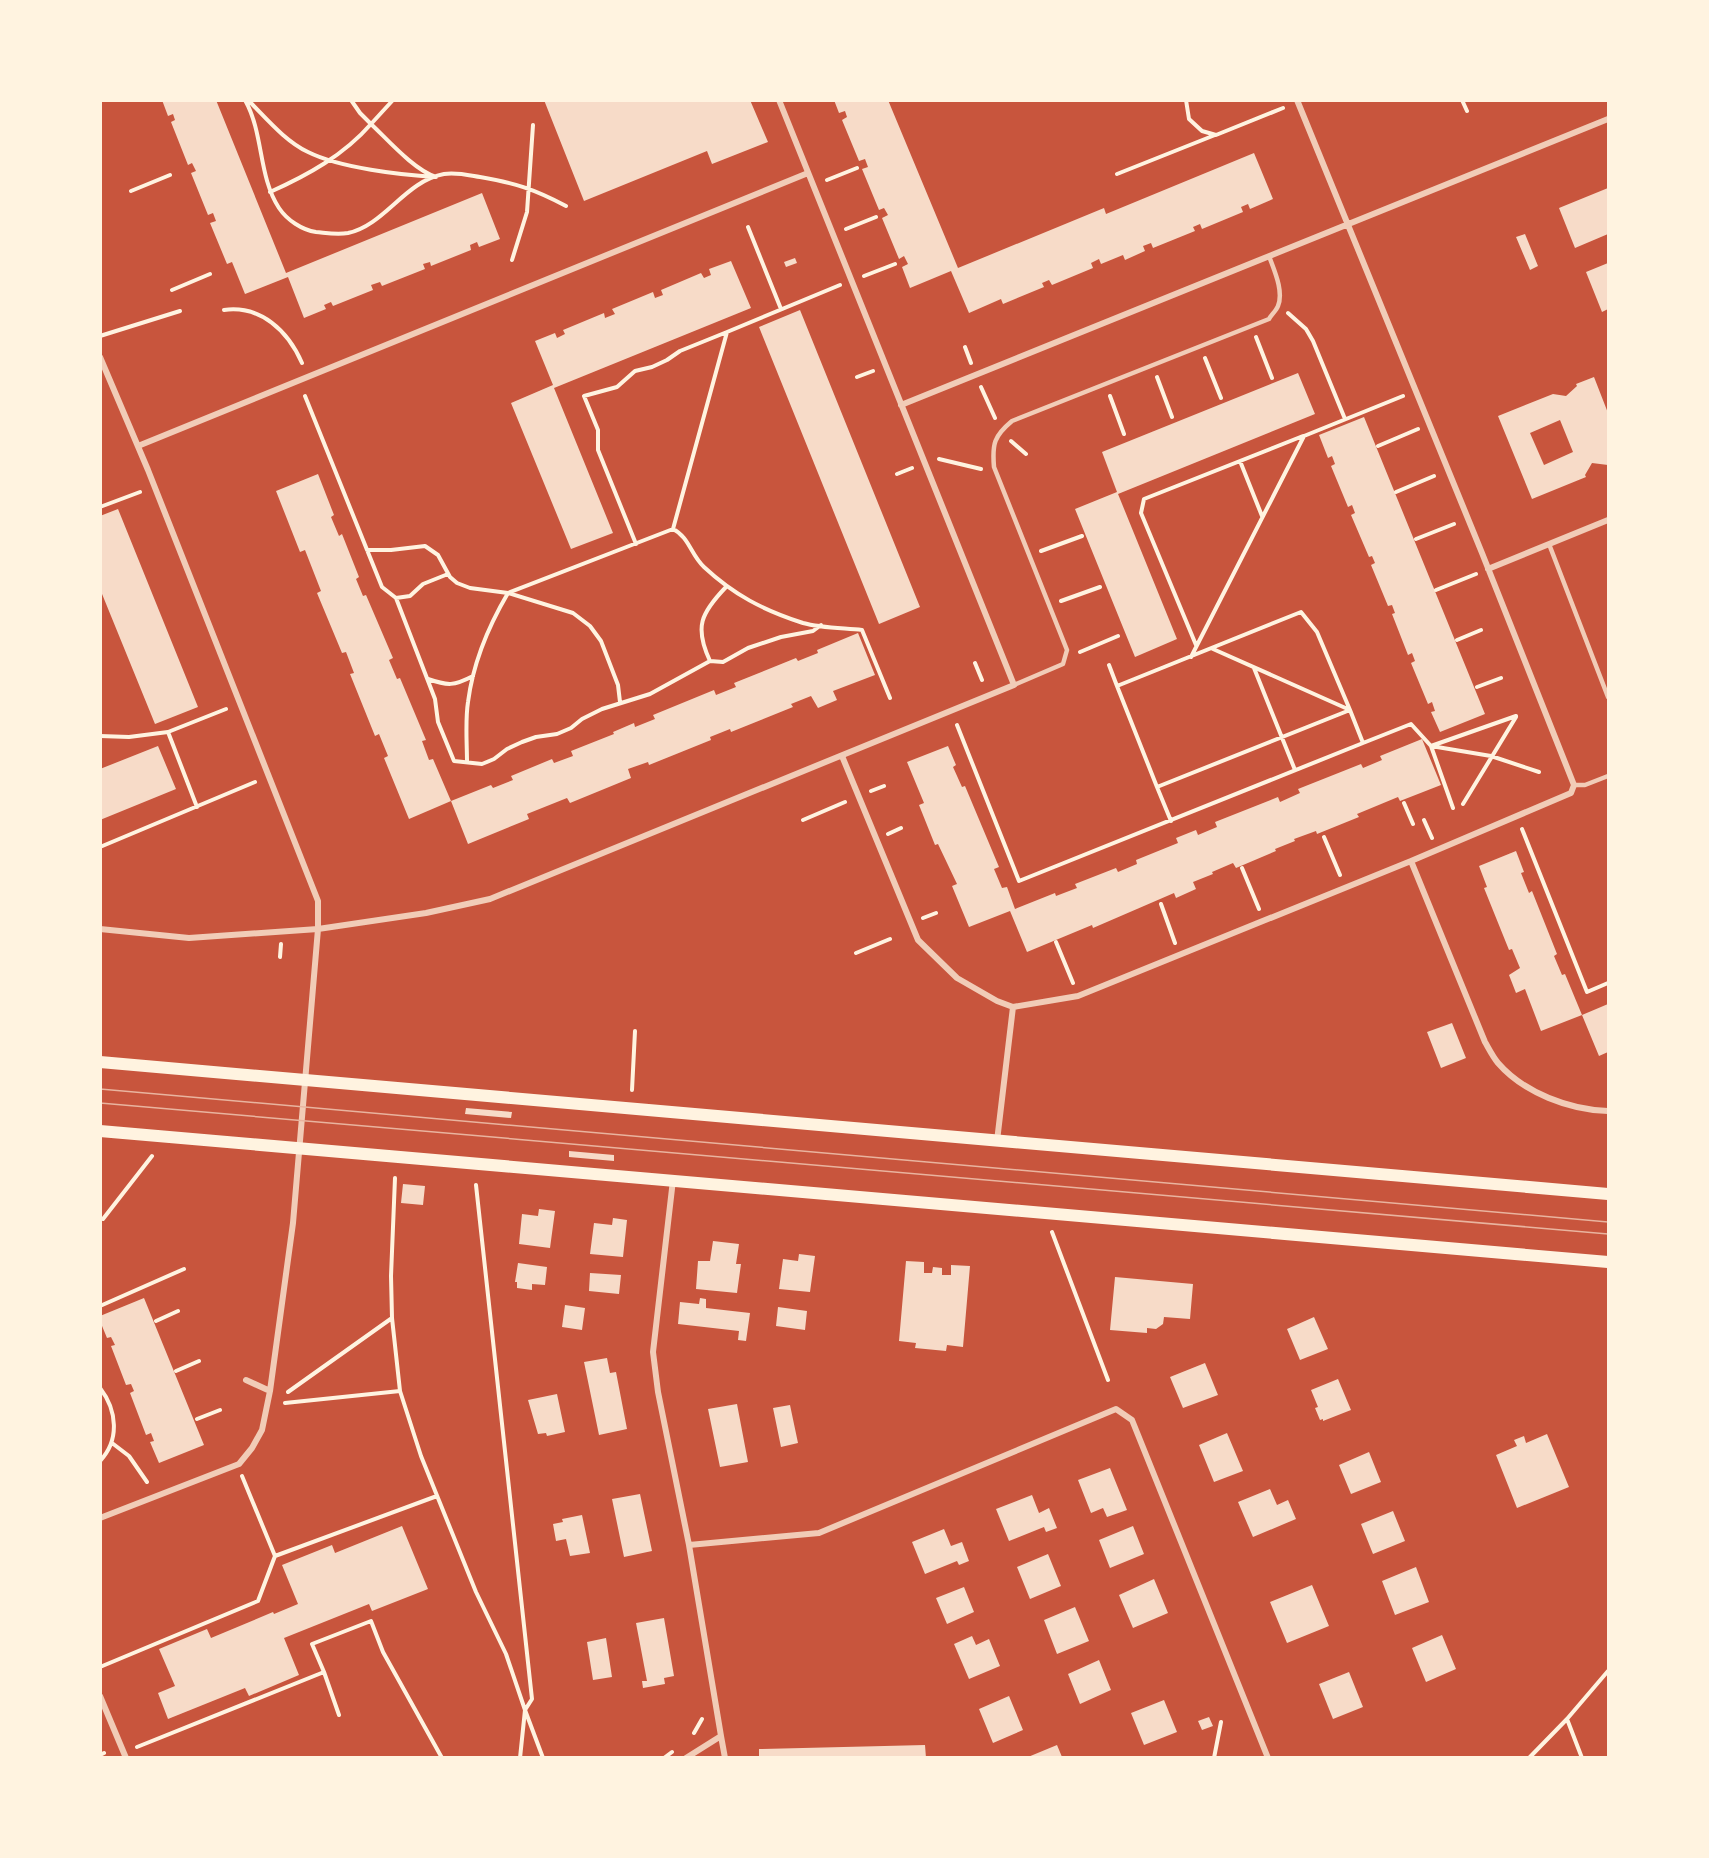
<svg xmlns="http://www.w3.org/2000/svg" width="1709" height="1858" font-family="Manrope,sans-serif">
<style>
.building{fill:#f7dbc8;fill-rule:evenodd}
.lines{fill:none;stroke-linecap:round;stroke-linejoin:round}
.path{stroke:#fff3e0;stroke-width:4}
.service{stroke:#f1ccb7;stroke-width:4.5}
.minor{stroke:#f1ccb7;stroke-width:6}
.secondary{stroke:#fff3e0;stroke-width:12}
.tram{stroke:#e9b49f;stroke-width:1.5}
</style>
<rect width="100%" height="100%" fill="#c8553d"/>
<path class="building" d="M162,100H216L286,273L482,193L500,239L479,247L477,242L470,245L471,250L431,266L430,262L423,264L425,269L382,286L380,282L371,285L373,290L333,306L331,302L324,305L326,309L304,318L288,277L245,294L232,262L227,264L210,223L216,221L213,213L208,215L191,173L196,171L192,163L188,165L171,122L175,120L173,114L168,116Z
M544,100H750L768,142L712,164L707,151L584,201Z
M834,100H888L958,268L1104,208L1106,214L1254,153L1273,199L1250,209L1248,204L1241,207L1243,212L1202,229L1200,224L1193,227L1195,231L1153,248L1151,243L1143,246L1145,251L1125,260L1123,255L1101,264L1099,259L1091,263L1093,268L1052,285L1049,280L1042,283L1044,287L1003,304L1001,299L969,313L951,271L910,288L902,267L908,264L904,256L899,259L882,218L888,215L884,208L879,210L862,169L868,167L865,159L859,161L842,120L847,117L845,111L839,113Z
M1608,188V234L1575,248L1559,208Z
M1525,234L1538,266L1530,270L1516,237Z
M795,258L797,263L786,267L784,262Z
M731,261L751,308L554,388L613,533L571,549L511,403L553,385L535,341L555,333L557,338L565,334L563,330L604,313L605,318L615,314L612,309L653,292L655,298L663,295L661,290L701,273L704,278L711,275L709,269Z
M1608,263V309L1602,312L1586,272Z
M800,310L920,607L879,624L759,327Z
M1298,373L1315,414L1118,494L1177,639L1135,657L1075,509L1117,492L1102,452Z
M1594,377L1608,413V465L1592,463L1585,475L1586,477L1532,499L1498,416L1553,394L1566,396L1577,386L1576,384ZM1560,420L1573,452L1544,465L1530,433Z
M1364,417L1485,714L1440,732L1431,712L1435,711L1432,702L1428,704L1411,663L1415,661L1412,653L1408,655L1392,614L1395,613L1392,605L1388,606L1371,565L1375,563L1372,556L1369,557L1351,515L1355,513L1352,505L1348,507L1331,466L1335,464L1332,456L1328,458L1319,435Z
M318,474L334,515L331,517L339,536L342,534L359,577L356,579L363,596L366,595L393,658L389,660L397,679L400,678L426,740L422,741L429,760L433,759L451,801L409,819L384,758L388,756L379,734L375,736L350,674L354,673L346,652L342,653L317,593L321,591L305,550L300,552L276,491Z
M118,509L198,707L155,724L100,589V516Z
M858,633L875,675L833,691L837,700L818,708L811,696L791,704L793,707L731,732L730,729L710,737L711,740L649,765L648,762L628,769L631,778L570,803L567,798L527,814L529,819L468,844L451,801L491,785L493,788L513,780L511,776L552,759L554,763L573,756L571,751L614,734L613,732L634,723L635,727L655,719L653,715L714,690L716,695L736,687L734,683L796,658L798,661L818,653L817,650Z
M1422,739L1441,785L1400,801L1398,797L1357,814L1359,817L1317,834L1316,831L1294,839L1295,841L1275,849L1276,851L1236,868L1233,863L1212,872L1213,874L1193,882L1196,889L1176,898L1174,893L1093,928L1092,925L1027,952L1010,911L969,927L952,886L957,884L938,844L935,845L919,805L924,803L907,762L948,746L956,765L953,767L962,787L965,786L999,867L994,869L1002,888L1007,887L1015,909L1055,893L1056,896L1077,888L1075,884L1116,868L1118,872L1137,864L1136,860L1178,843L1176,838L1196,830L1198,835L1217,827L1215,822L1278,797L1280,802L1300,793L1298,789L1361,764L1363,768L1382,760L1380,756Z
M158,746L176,789L100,820V769Z
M1516,851L1524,872L1521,873L1529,893L1532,891L1557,954L1554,956L1562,975L1565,974L1582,1015L1608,1004V1052L1599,1056L1582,1015L1541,1031L1525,989L1516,993L1509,975L1520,968L1512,949L1509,950L1484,888L1487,887L1479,866Z
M1452,1023L1466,1058L1441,1068L1427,1032Z
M466,1108L512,1112L511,1118L465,1114Z
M569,1151L614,1155V1161L569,1157Z
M403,1184L425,1186L423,1205L401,1203Z
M539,1209L555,1211L550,1248L519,1244L522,1214L538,1216Z
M613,1218L627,1220L623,1257L590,1254L594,1223L612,1225Z
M713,1241L739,1244L736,1264H741L737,1293L696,1289L698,1261H710Z
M799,1254L815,1256L810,1292L779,1289L783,1259L798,1261Z
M906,1261L924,1262V1273H932L933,1267L942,1268V1275H951V1265L970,1266L963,1347L947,1345L946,1351L915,1348L916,1343L899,1341Z
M518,1263L547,1267L545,1285L532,1284V1290L517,1288V1282H515Z
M590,1273L621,1275L619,1294L589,1291Z
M1115,1277L1193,1284L1190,1319L1164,1317L1163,1324L1156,1329L1147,1328V1333L1110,1330Z
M144,1298L204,1445L159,1463L150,1442L154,1441L151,1433L146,1435L130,1393L134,1391L131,1384L126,1385L111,1346L115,1345L111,1337L107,1338L100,1321V1316Z
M700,1298L706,1299V1308L750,1313L746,1341L738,1340L739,1331L678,1324L680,1302L699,1304Z
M565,1305L585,1308L582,1330L562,1327Z
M778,1307L807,1311L805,1330L776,1326Z
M1314,1317L1328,1349L1300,1360L1287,1329Z
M607,1358L610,1373L616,1372L627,1429L599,1435L584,1362Z
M1205,1363L1218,1395L1183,1408L1170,1377Z
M1338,1379L1351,1410L1323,1421V1419L1320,1420L1315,1408L1318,1407L1311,1390Z
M557,1394L565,1432L547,1436L546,1433L538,1434L528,1400Z
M737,1404L748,1462L720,1467L708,1409Z
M790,1405L798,1443L781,1447L773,1408Z
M1227,1433L1243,1471L1214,1482L1199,1445Z
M1547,1434L1569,1487L1517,1508L1496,1455L1517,1446L1514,1440L1524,1436L1526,1443Z
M1369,1452L1381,1482L1351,1494L1339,1465Z
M1110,1468L1127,1510L1107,1517L1103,1508L1091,1513L1078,1480Z
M1270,1489L1277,1505L1288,1500L1296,1519L1253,1537L1238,1502Z
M640,1494L652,1551L624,1557L612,1499Z
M1032,1495L1039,1513L1049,1508L1057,1528L1046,1532L1044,1527L1009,1541L996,1509Z
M1393,1511L1405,1541L1373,1554L1361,1524Z
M582,1515L590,1553L570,1556L566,1539L556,1541L553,1524L563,1522L562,1519Z
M402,1526L428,1589L372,1611L369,1604L284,1638L299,1675L249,1696L245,1688L168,1719L158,1693L175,1686L159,1649L207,1629L211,1638L273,1612L274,1614L298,1604L282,1565L332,1545L335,1553Z
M1133,1526L1144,1554L1110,1568L1099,1540Z
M944,1529L951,1546L962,1542L969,1561L959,1565L957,1561L925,1574L912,1542Z
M1048,1554L1061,1586L1030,1599L1017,1567Z
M1416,1567L1429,1602L1395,1615L1382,1581Z
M1154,1579L1168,1613L1133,1628L1119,1595Z
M1312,1585L1329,1626L1287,1643L1270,1602Z
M964,1587L974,1612L947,1624L936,1598Z
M1075,1607L1089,1641L1057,1654L1044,1620Z
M664,1618L674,1676L664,1678L665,1684L643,1688L642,1681H647L636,1623Z
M1442,1635L1456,1669L1426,1682L1412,1648Z
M972,1636L976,1645L989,1639L1000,1666L969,1679L954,1644Z
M606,1638L612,1677L593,1680L587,1642Z
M1099,1660L1111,1690L1080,1704L1068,1674Z
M1349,1672L1363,1707L1333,1719L1319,1684Z
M1009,1696L1023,1730L993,1743L979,1709Z
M1164,1700L1177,1732L1144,1745L1131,1713Z
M1209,1717L1213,1726L1202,1730L1198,1721Z
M925,1745L926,1758H759V1749Z
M1057,1745L1062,1757H1028Z"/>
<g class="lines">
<path class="path" d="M245,100C264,134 258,176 279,208C287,220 302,230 316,232C327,233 337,235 348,233C385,225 405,181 444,174C456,172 468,175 480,177C515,183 534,189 566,206
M248,100C267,119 285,141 308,152C340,168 401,175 436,177C414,170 388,140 371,124L393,100
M1186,100L1189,119L1202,131L1216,135L1283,108
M1462,100L1467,111
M1117,174L1215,135
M827,180L857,168
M131,191L170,175
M270,192C308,175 344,155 371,124L360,113L351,100
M748,227L781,309
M846,229L876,217
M512,260L527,212L533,125
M864,276L895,264
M172,290L210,274
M224,310C261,305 288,331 302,363
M1288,313L1306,329L1313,341L1345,419
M100,336L180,311
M1256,337L1272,378
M965,347L971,363
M1205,358L1221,398
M857,377L873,371
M1157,377L1172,417
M981,387L995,418
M305,396L382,587L396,598L435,699L438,722L454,761L482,764L494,759L507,749L522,742L536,737L557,734L571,728L582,719L602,709L650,694L710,661C694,627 701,613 726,587
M1110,396L1124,434
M1011,441L1026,454
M1378,446L1418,429
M939,459L981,469
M1240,461L1262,516
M897,474L912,468
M1396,492L1434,476
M100,507L140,492
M673,529L727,332L840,285
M1416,539L1454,524
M636,544L598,450V430L584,396L617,387L635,371L652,367L667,360L680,351L727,332
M367,550H391L425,546L438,555L450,577L457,583L470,588L508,593L573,613L590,626L601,641L618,685L620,702
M1041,551L1082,536
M1436,590L1476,574
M396,598L410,596L423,584L448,574
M1061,601L1100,587
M1457,640L1481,630
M1196,645L1141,513L1144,499L1303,436
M1213,649L1350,710L1363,743L1411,724L1431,746L1516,716
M1080,652L1118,636
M1191,657L1304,436L1403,396
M710,661L723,662L748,648L781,637L813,631L821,625
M975,663L982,680
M1109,665L1117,686L1301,612L1317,632L1350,710L1157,787L1117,686
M1254,668L1295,770
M428,679C448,686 454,686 473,676
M1477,687L1501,678
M957,725L1019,881L1363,743
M168,732L226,709
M100,736L129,737L168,732L197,807
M467,762C467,743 465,721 468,702C473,663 488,627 508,593L673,529C689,537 691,555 704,567C734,595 763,610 803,623C821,628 843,628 862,630L890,698
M1157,787L1171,821
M871,791L884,786
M1404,803L1413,824
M1463,804L1516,717
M1453,808L1431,746L1491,756L1539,772
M803,820L845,802
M1424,820L1432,838
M1522,829L1587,992L1608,983
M888,834L901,828
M1324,837L1340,875
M100,847L255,782
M1242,868L1259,909
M1161,904L1175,943
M923,918L936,913
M1056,942L1073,983
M856,953L890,939
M280,957L281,944
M632,1090L635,1031
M395,1178L391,1276L392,1318L400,1391L421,1456L476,1592L506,1654L525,1710L543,1758
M476,1185L532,1699L525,1710L520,1758
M103,1219L152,1156
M1052,1232L1108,1380
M100,1306L184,1269
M156,1321L178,1311
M176,1371L199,1361
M100,1388C117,1410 120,1440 100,1461
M288,1392L392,1318
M285,1403L400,1391
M197,1419L220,1410
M112,1443L129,1456L147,1482
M275,1556L437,1496
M100,1667L258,1601L275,1556L242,1476
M324,1672L339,1715
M1567,1719L1582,1758
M694,1733L702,1719
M137,1747L324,1672L312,1644L371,1621L383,1652L442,1758
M100,1755L104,1753
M664,1758L672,1752
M1214,1758L1221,1722
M1529,1758L1567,1719L1608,1671"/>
<path class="service" d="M1549,544L1608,697
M1014,685L1063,664L1067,650L994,467C992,444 994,436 1012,421L1269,319C1271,315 1276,311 1278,306C1284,291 1274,270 1269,256
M1574,785H1585L1608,776"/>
<path class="minor" d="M100,357L148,470L318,901V929L293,1223L270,1391L262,1430L252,1448L239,1464L100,1518
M901,405L1608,119
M138,446L808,173
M1488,569L1608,520
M842,756L918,940L957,978L997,1001L1013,1007L1078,996L1411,861L1571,793L1574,785L1482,553L1297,100
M1411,861L1485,1042C1489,1049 1493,1057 1498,1063C1524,1093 1570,1110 1608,1111
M100,929L189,938L318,929L426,913L490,899L1014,685L779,100
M997,1141L1013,1007
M673,1180L653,1352L658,1392L689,1545L721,1736
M246,1380L270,1391
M689,1545L819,1533L1116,1409L1132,1420L1268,1758
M100,1696L126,1758
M686,1758L721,1736L725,1758"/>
<path class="secondary" d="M100,1062L1608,1194
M100,1131L1608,1262"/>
<path class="tram" d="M100,1089L1608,1222
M100,1103L1608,1234"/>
</g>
<rect width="1709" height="1858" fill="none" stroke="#fff3e0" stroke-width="204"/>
</svg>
